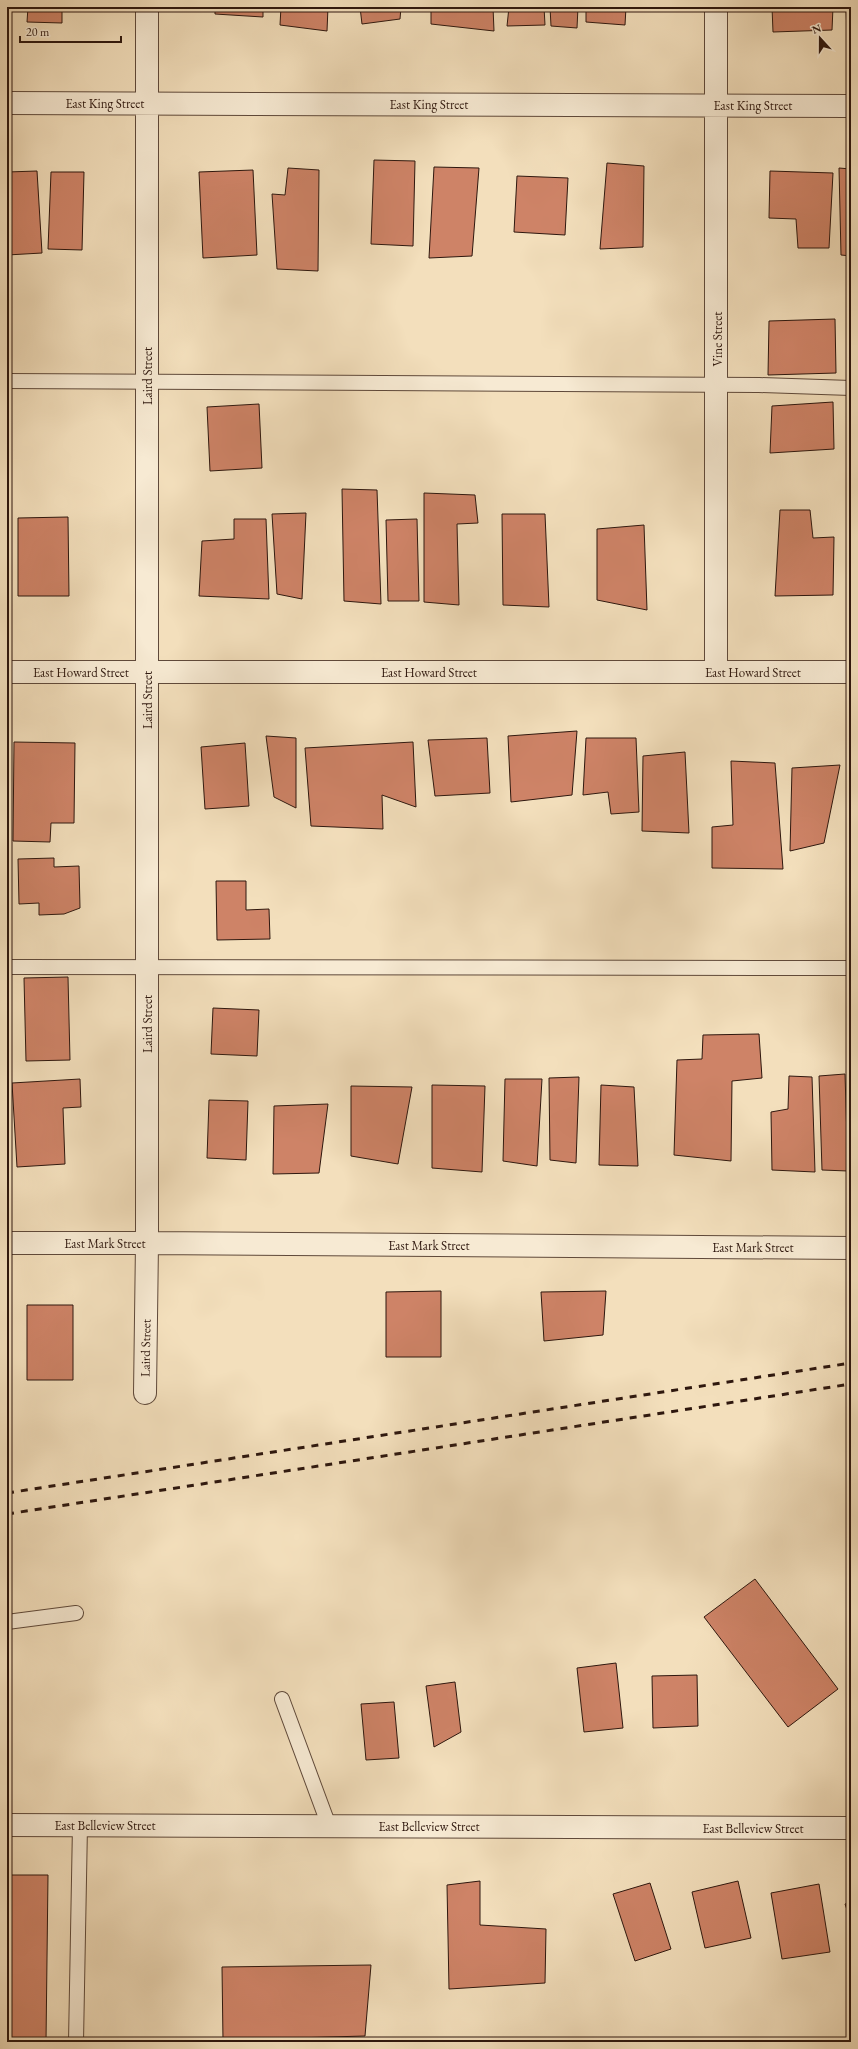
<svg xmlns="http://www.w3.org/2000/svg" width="858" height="2049" font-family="'EB Garamond',serif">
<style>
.building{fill:#ce8367;stroke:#2e170e}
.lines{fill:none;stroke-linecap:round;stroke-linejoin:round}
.lane-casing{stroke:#5f493a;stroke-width:16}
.street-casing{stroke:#5f493a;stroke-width:24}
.lane{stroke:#f7ead3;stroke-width:14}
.street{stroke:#f7ead3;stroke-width:22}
.rail{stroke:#2e170e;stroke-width:3;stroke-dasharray:7 7;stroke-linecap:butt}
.labels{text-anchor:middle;stroke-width:3;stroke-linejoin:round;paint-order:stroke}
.street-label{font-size:13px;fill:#2e170e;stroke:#f7ead3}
</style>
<rect width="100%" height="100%" fill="#f3dfbc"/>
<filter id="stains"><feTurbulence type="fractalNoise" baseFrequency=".005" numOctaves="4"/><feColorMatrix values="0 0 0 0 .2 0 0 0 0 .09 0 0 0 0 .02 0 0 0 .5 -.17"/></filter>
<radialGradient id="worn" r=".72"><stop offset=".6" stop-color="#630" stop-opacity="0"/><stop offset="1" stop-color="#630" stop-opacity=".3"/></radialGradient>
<path class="building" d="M28,7H62V23L27,22Z
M215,7H263V17L215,14Z
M281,7H328L327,31L280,25Z
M360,7H401L400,19L362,24Z
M431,7H493L494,31L431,24Z
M509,7H544L545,25L507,26Z
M550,7H578L577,28L551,26Z
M586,7H626L625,25L586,22Z
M772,7H833L832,30L773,32Z
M846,7H851V34H847Z
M374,160L415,161L413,246L371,244Z
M607,163L644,166L643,247L600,249Z
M434,167L479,168L472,256L429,258Z
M288,168L319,170L318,271L277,269L272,194L285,195Z
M839,168L851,169V256L841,255Z
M253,170L257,255L203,258L199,172Z
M37,171L42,253L7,255V172Z
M770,171L833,173L829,248H798L796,219L769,218Z
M51,172H84L82,250L48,249Z
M517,176L568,178L565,235L514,232Z
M835,319L836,373L768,375L769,321Z
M833,402L834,449L770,453L772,406Z
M259,404L262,468L210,471L207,407Z
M342,489L377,490L381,604L344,601Z
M424,493L475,495L478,523L457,524L459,605L424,602Z
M780,510H810L813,538L834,537L833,595L775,596Z
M849,512H851V563Z
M306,513L302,599L277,594L272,514Z
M502,514H545L549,607L503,605Z
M68,517L69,596H18V518Z
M234,519H266L269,599L199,596L202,541L234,539Z
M417,519L419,601H388L386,520Z
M644,525L647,610L597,600V529Z
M577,731L572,795L511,802L508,736Z
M266,736L296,738V808L274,797Z
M487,738L490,793L435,796L428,740Z
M586,738H636L639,812L611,814L608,792L583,795Z
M14,742L75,743L74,823H51L50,842L13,841Z
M413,742L416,807L382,795L383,829L311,826L305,748Z
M245,743L249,806L205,809L201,747Z
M685,752L689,833L642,831L643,756Z
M731,761L775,763L783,869L712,868V827L733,825Z
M840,765L824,843L790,851L792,768Z
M54,858V867L79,866L80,908L64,914L39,915V903L19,904L18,859Z
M216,881H246V910L269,909L270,939L217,940Z
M68,977L70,1060L26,1061L24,978Z
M213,1008L259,1010L257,1056L211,1054Z
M759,1034L762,1078L732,1081L731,1161L674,1155L677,1060L702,1059L703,1035Z
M845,1074L848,1171L822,1170L819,1076Z
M789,1076L812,1077L815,1172L772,1170L771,1112L788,1109Z
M579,1077L576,1163L550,1160L549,1078Z
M80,1079L81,1107L63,1108L65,1164L17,1167L12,1083Z
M505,1079H542L537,1166L503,1161Z
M432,1085L485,1086L482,1172L432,1168Z
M601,1085L634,1087L638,1166L599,1165Z
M351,1086L412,1087L398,1164L351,1156Z
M209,1100L248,1101L246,1160L207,1158Z
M328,1104L319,1173L273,1174L274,1106Z
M441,1291V1357H386V1292Z
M606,1291L603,1335L544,1341L541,1292Z
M27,1305H73V1380H27Z
M755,1579L838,1689L788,1727L704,1617Z
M616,1663L623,1728L584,1732L577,1668Z
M697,1675L698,1726L653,1728L652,1676Z
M455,1682L461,1732L434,1747L426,1686Z
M394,1702L399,1758L366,1760L361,1704Z
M7,1875H48L46,2042H7Z
M480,1881V1925L546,1929L545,1983L449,1989L447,1885Z
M738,1881L751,1938L705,1948L692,1892Z
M650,1883L671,1949L635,1961L613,1894Z
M819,1884L830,1952L782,1959L771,1893Z
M851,1902V1922L845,1904Z
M371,1965L365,2036L223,2040L222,1967Z"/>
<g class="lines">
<g class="lane-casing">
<path id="lane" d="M7,381L759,385L851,388
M7,967L851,968
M7,1622L76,1613
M282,1699L329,1826
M76,2042L80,1825"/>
</g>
<g class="street-casing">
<path id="street" d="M716,7V672
M7,103L851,106
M7,672H851
M7,1243H147L851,1248
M145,1393L147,1243V7
M7,1825L851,1828"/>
</g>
<use href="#lane" class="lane"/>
<use href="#street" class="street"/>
<path class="rail" d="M7,1493L851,1363
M7,1514L851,1384"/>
</g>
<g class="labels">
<g class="street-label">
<text x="105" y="108">East King Street</text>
<text x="429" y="109">East King Street</text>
<text x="753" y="110">East King Street</text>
<text transform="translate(717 339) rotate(-90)" y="5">Vine Street</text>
<text transform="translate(147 376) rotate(-90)" y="5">Laird Street</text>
<text x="81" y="677">East Howard Street</text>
<text x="429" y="677">East Howard Street</text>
<text x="753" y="677">East Howard Street</text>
<text transform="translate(147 700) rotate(-90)" y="5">Laird Street</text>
<text transform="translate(147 1024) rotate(-90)" y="5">Laird Street</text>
<text x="105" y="1248">East Mark Street</text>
<text x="429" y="1250">East Mark Street</text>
<text x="753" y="1252">East Mark Street</text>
<text transform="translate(145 1348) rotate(-89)" y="5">Laird Street</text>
<text x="105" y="1830">East Belleview Street</text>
<text x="429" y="1831">East Belleview Street</text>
<text x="753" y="1833">East Belleview Street</text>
</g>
</g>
<rect width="858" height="2049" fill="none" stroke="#f3dfbc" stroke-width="24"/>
<rect x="8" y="8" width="842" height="2033" fill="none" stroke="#2e170e" stroke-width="2"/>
<rect x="12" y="12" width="834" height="2025" fill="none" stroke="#2e170e"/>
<g transform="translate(820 38) rotate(339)" stroke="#f7ead3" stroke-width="3" paint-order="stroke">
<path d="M0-3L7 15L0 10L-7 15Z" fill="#2e170e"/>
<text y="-6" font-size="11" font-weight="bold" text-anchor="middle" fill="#2e170e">N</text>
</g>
<path d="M20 36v6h101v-6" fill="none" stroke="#2e170e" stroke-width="2"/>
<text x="26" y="36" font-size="12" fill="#2e170e" stroke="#f7ead3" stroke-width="3" paint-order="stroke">20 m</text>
<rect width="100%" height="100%" filter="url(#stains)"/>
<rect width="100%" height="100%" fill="url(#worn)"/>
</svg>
